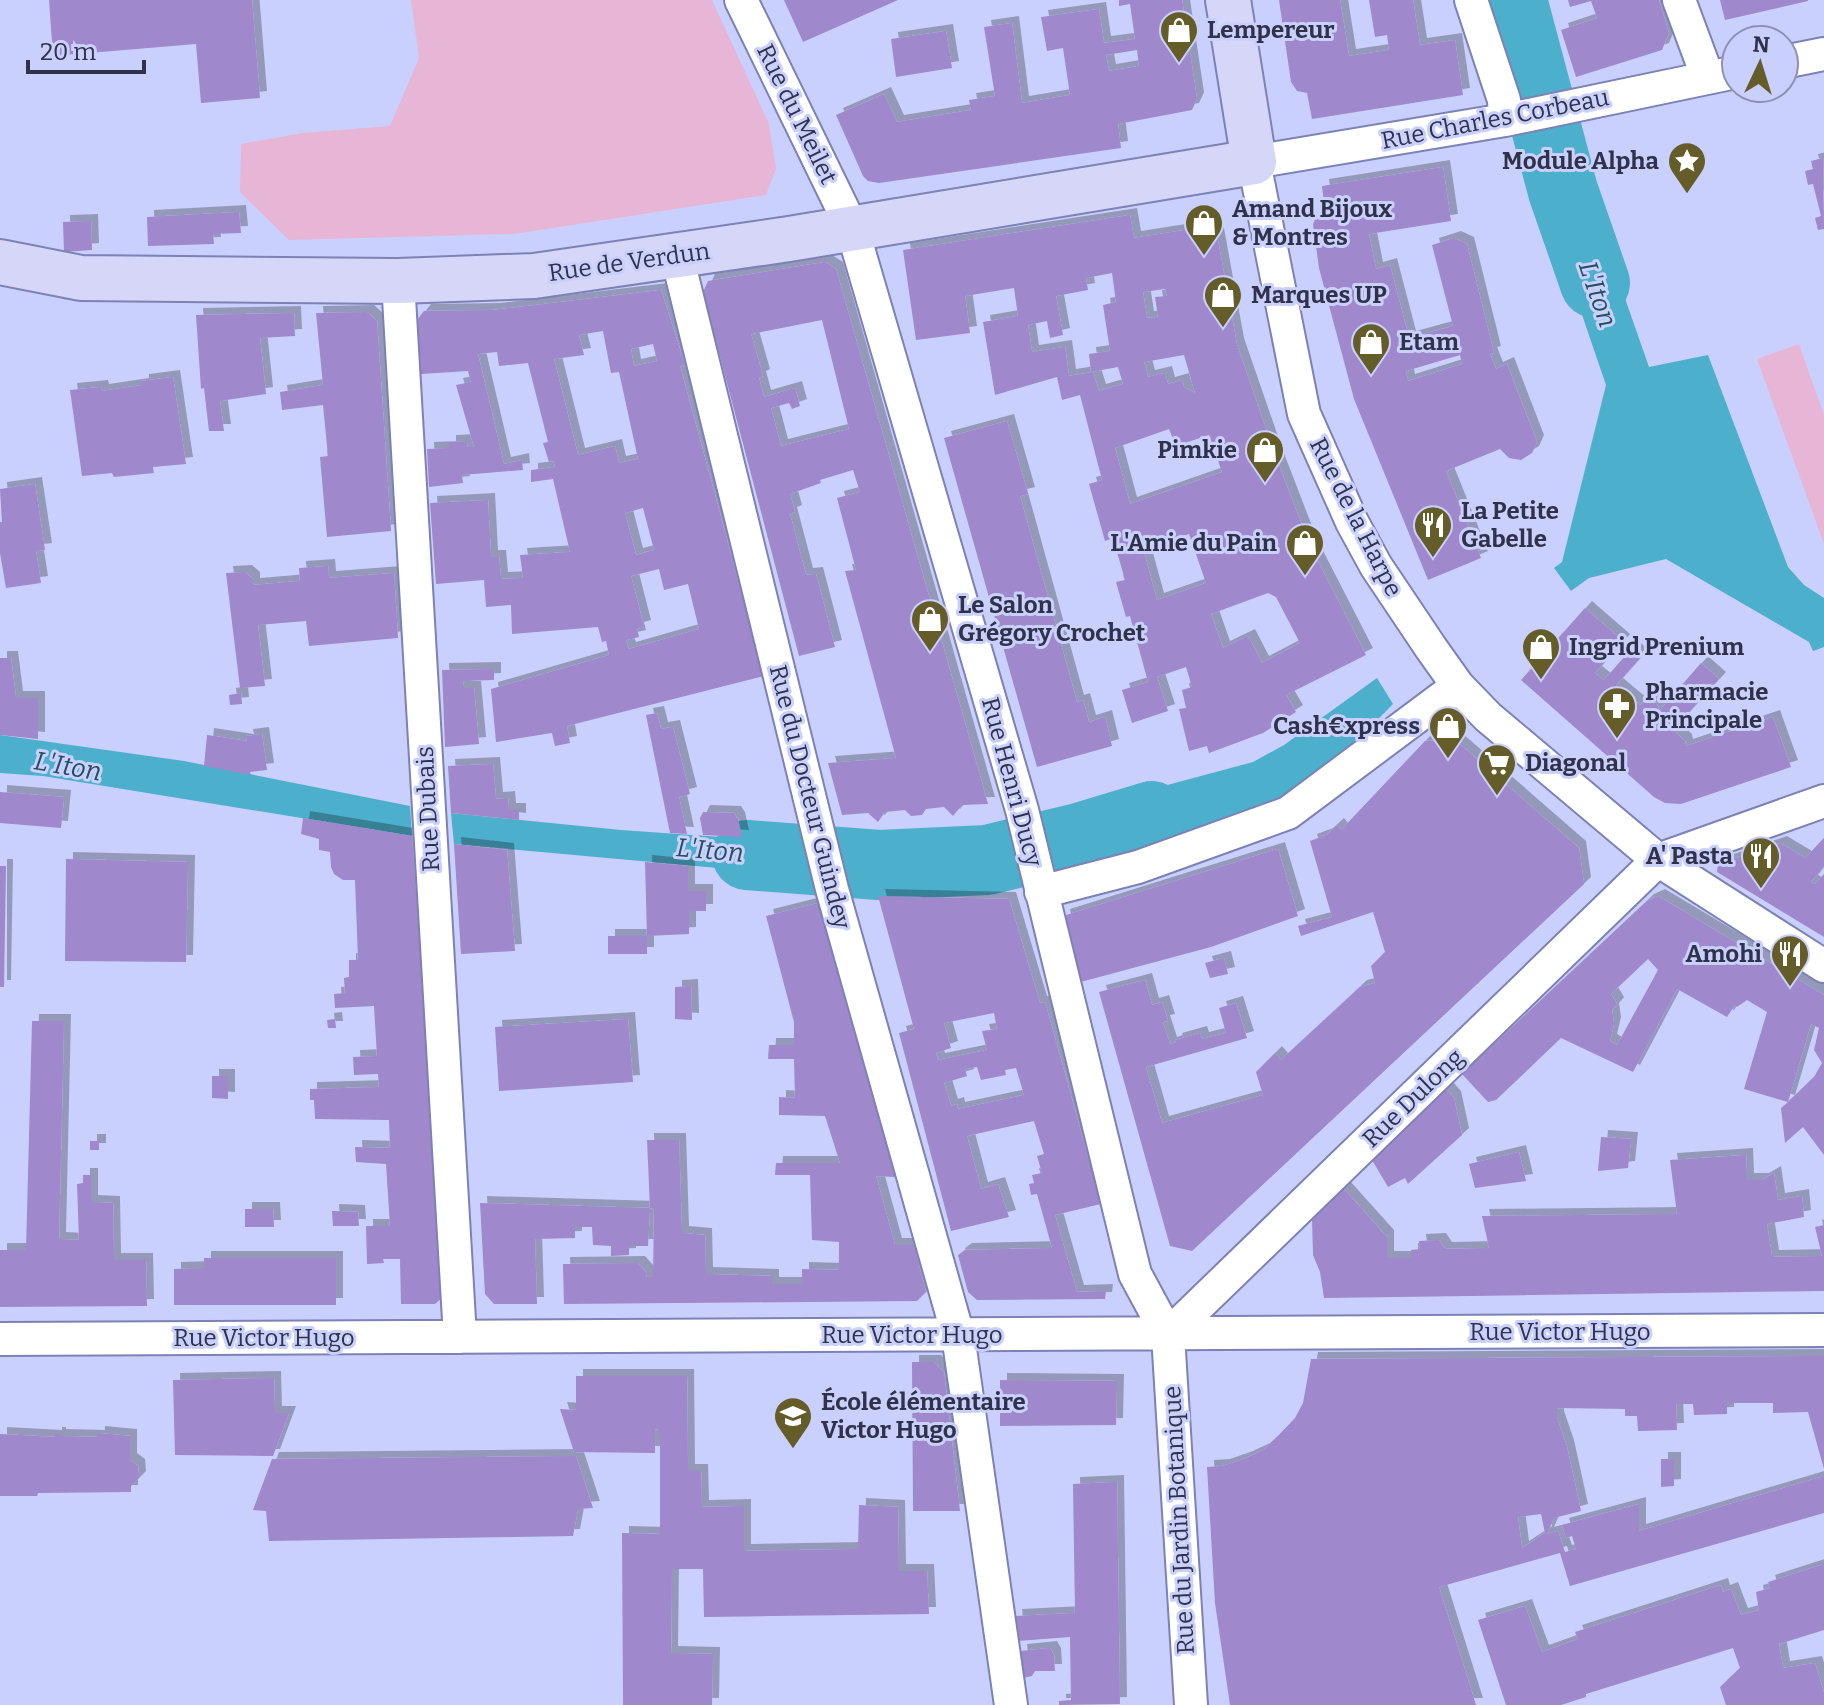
<svg xmlns="http://www.w3.org/2000/svg" width="1824" height="1705" font-family="Bitter,serif">
<style>
.green{fill:#e7b5d5}
.water{fill:#4cafcc}
.lines{fill:none;stroke-linecap:round;stroke-linejoin:round}
.river{stroke:#4cafcc;stroke-width:70}
.building{fill:#9f88cb;fill-rule:evenodd;filter:url(#shadow)}
.street-casing{stroke:#7c81b6;stroke-width:36}
.secondary-casing{stroke:#7c81b6;stroke-width:48}
.street{stroke:#fff;stroke-width:32}
.secondary{stroke:#d6d6f8;stroke-width:44}
.labels{text-anchor:middle;stroke-width:6;stroke-linejoin:round;paint-order:stroke}
.poi-label{font-size:24px;font-weight:bold;fill:#2f3248;stroke:#cad0fe;text-anchor:start}
.street-label{font-size:24px;fill:#2f3248;stroke:#cad0fe}
.water-label{font-size:26px;font-style:italic;fill:#244f5c;stroke:#cad0fe}
</style>
<defs>
<filter id="shadow"><feDropShadow dx="7" dy="-7" stdDeviation="0" flood-color="#0004"/></filter>
</defs>
<rect width="100%" height="100%" fill="#cad0fe"/>
<path class="green" d="M411,0H712L769,124L776,169L766,195L514,234L289,240L240,192L241,144L303,133L390,126L419,58Z
M1799,344L1824,415V544L1757,359Z"/>
<path class="water" d="M1498,0H1526L1555,84L1517,94L1505,23Z
M1587,190L1649,367L1708,355L1788,567L1804,585L1824,598V647L1813,651L1809,642L1666,559L1589,578L1571,591L1554,568L1562,562L1606,385L1540,192Z
M1377,678L1393,704L1330,768L1294,792L1259,810L1184,834L1065,865L1052,816L1253,762L1284,745Z
M0,735L184,761L410,806L412,836L43,776L0,773Z
M451,813L621,830L807,843L816,877L454,844Z
M995,831L1009,880L858,879L849,845L898,841L899,837Z"/>
<g class="lines">
<path class="river" d="M1512,0L1563,191L1595,283
M747,855L879,865L987,860L1079,838L1152,816"/>
</g>
<path class="building" d="M49,0H252L260,98L201,103L196,44L53,56Z
M784,0H898L803,42Z
M1119,0H1182L1197,99L1192,110L1118,124L1121,148L879,183L868,181L863,176L836,115L884,94L897,122L971,110L969,100L995,96L984,27L1012,23L1022,103L1070,95L1063,48L1047,51L1041,17L1099,9L1104,43L1135,39L1130,4L1119,6ZM1137,50L1139,66L1109,71L1106,55Z
M1279,0H1340L1349,56L1389,50L1387,35L1375,37L1369,0H1413L1420,45L1455,40L1463,95L1312,119L1307,93L1297,91L1291,82Z
M1568,0H1659L1669,33L1662,50L1576,77L1561,30L1597,18L1591,1L1570,7Z
M1720,0H1808V1L1725,20Z
M946,31L952,68L896,77L891,39Z
M1823,158L1824,229L1818,230L1815,218L1821,216L1813,184L1808,185L1805,171L1813,169L1811,161Z
M1443,167L1451,221L1369,234L1376,269L1390,265L1409,338L1453,326L1432,245L1454,238L1467,244L1494,353L1490,354L1496,369L1507,364L1537,442L1532,453L1521,460L1509,458L1500,449L1446,471L1481,558L1428,580L1354,399L1319,268L1313,224L1317,215L1325,211L1322,186ZM1460,355L1462,364L1408,381L1406,371Z
M239,212L241,233L213,234L214,244L148,246L147,217Z
M1130,215L1134,238L1204,227L1212,229L1217,235L1237,345L1275,455L1310,546L1366,655L1286,695L1296,712L1263,733L1209,753L1207,746L1189,751L1179,709L1186,708L1182,690L1192,687L1186,667L1157,677L1168,711L1132,723L1122,690L1148,682L1130,616L1126,617L1116,582L1125,580L1113,538L1105,541L1089,484L1102,480L1080,395L1062,400L1057,377L995,395L983,322L1018,316L1014,288L965,296L970,333L916,340L903,250ZM1112,273L1116,302L1103,305L1110,351L1089,354L1091,372L1118,367L1123,384L1099,391L1093,372L1069,376L1065,347L1032,352L1028,325L1047,321L1050,338L1063,335L1056,296L1088,290L1086,278ZM1165,289L1167,296L1155,297L1158,317L1147,318L1143,292ZM1184,355L1195,393L1184,387L1182,380L1168,384L1165,373L1148,377L1144,362ZM1169,429L1176,446L1209,435L1222,472L1130,504L1115,448ZM1189,534L1206,583L1157,600L1143,549ZM1268,593L1276,597L1300,643L1262,663L1248,636L1223,648L1211,614Z
M91,221L92,250L64,252L63,222Z
M825,262L836,269L988,804L962,805L953,816L944,807L926,809L922,815L911,816L905,810L885,812L878,822L868,813L842,815L828,763L896,758L845,571L856,570L837,498L860,492L853,470L820,480L821,483L790,494L795,512L790,514L806,575L816,574L835,647L799,656L703,292L708,281ZM822,320L849,429L781,446L771,408L789,403L792,409L800,406L795,388L764,397L759,378L763,376L751,334Z
M661,290L685,365L680,366L764,676L567,726L570,743L555,746L552,733L496,742L491,689L609,655L606,641L602,642L598,627L512,634L511,605L486,607L484,580L436,584L430,503L488,500L491,557H499L501,579L523,578L520,555L570,552L553,479L531,482V470L555,467L554,461L549,462L543,443L548,442L528,363L499,366L497,352L478,354L504,464L522,460L523,470L462,475L463,483L429,487L427,449L449,448V442L468,441L467,447H474L456,385L471,382L468,371L421,374L417,320L424,311L493,310ZM603,331L611,373L619,372L638,459L619,463L615,446L578,455L554,359L584,355L579,335ZM653,344L657,361L634,366L631,349ZM643,508L654,550L636,555L625,513ZM659,569L664,590L688,584L699,629L629,649L626,640L639,637L637,629L644,627L631,576Z
M367,312L377,321L391,531L327,537L320,457L328,456L323,405L282,410L280,392L323,385L316,313Z
M294,313L295,336L260,338L266,394L220,401L224,431H209L204,388L201,389L196,315Z
M173,377L186,464L153,467L154,473L114,477L112,473L82,476L70,390L101,387L102,391L142,385V381Z
M1007,421L1028,494L1020,496L1077,702L1083,700L1089,722L1105,717L1112,746L1037,767L944,438Z
M35,484L45,550L36,551L41,583L6,588L0,553V522H2L0,489Z
M328,566L329,578L394,573L398,638L309,646L306,621L258,625L265,686L240,688L226,573L245,572L253,579V585L300,581L299,568Z
M1585,608L1623,641L1595,673L1604,680L1632,648L1641,657L1616,685L1640,705L1646,699H1654L1660,710L1701,663L1719,679L1673,730L1685,741L1686,746L1773,717L1791,767L1681,804L1665,803L1654,797L1521,680Z
M0,658H11L16,698H38V739L0,735Z
M494,669V680L463,681L464,688H474L479,744L445,747L442,670Z
M241,693L242,704L230,705L229,695Z
M657,713L661,729L673,727L690,794L679,797L687,834L670,833L646,715Z
M262,734L267,770L250,772L251,775L204,766L207,735L247,741L246,736Z
M1455,740L1579,848L1584,884L1192,1251L1170,1246L1099,992L1145,980L1152,1005L1162,1002L1168,1021L1163,1022L1170,1044L1176,1042L1175,1040L1200,1033L1202,1039L1226,1033L1219,1008L1236,1003L1247,1038L1146,1067L1162,1123L1263,1095L1256,1072L1275,1053L1281,1060L1360,987L1375,983L1371,966L1385,952L1373,912L1301,936L1298,926L1332,917L1310,841L1326,835L1337,825L1341,830L1425,741Z
M493,764L496,799L508,798L509,810H519V820L451,813L448,766Z
M0,792L64,797L61,828L0,823Z
M703,812L734,813L738,819L742,837L703,835L700,818Z
M303,818L412,836L445,1295L435,1304H401L400,1259H383L384,1263L367,1264L366,1226H390L386,1164L356,1162L355,1147L390,1148L389,1120L315,1119L314,1100H310V1089L379,1087L378,1074L354,1075L353,1057L377,1056L374,1006L335,1008L334,994L345,993L344,978L349,977V960H358L355,880H343L334,874L331,867L330,852L319,850V839L301,834Z
M1824,838V866L1811,882L1815,884L1824,874V937L1717,872L1718,864L1780,843L1805,858Z
M454,844L507,850L515,951L461,954Z
M1278,849L1298,916L1211,947L1077,983L1063,916Z
M66,859L188,862L186,962L65,961Z
M645,862L688,866V891H706V911H689V934L647,936Z
M0,866H6L4,987H0Z
M878,896L1009,899L1040,1003L1045,1002L1101,1204L1055,1215L1077,1292L1106,1291L1105,1299L977,1300L968,1292L958,1255L965,1250L1052,1248L1037,1194L1031,1195L1029,1184L1034,1183L1032,1175L1042,1173L1037,1156L1044,1154L1034,1121L967,1136L981,1189L998,1184L1009,1217L951,1231L899,1033L914,1029ZM994,1013L997,1029L982,1031L987,1050L938,1060L936,1053L951,1048L944,1023ZM977,1067L981,1080L1006,1075L1005,1070L1016,1068L1024,1095L958,1109L957,1104L951,1106L944,1083L967,1076L965,1069Z
M1658,896L1824,995V1155L1803,1127L1785,1143L1781,1108L1788,1102L1744,1089L1767,1012L1747,1000L1737,1007L1735,1005L1727,1017L1677,989L1633,1072L1561,1038L1496,1100L1488,1102L1462,1074L1647,901ZM1648,959L1658,970L1617,1045L1610,1041L1614,1024L1612,1010L1617,1004L1611,994ZM1811,1024L1819,1028L1814,1050L1822,1063L1814,1077L1788,1102Z
M822,902L895,1177L876,1176L895,1245H914L926,1292L917,1301L564,1304L563,1264L638,1263L647,1273L646,1277H653L654,1209L650,1208L648,1246H629V1255L611,1256V1246L593,1245L592,1227H575V1238L535,1239L537,1304H494L485,1294L480,1203L650,1208L647,1140H679L682,1233L705,1235L706,1274L772,1276V1284H802V1269L839,1270V1242L812,1240L810,1175H775L776,1163H840L825,1116L779,1115V1097L795,1098L794,1059H768L769,1045H794V1022L766,916Z
M608,936H647V954H608Z
M1224,958L1228,974L1210,978L1205,963Z
M691,986L692,1020L675,1019V987Z
M335,1019L336,1028H328L327,1020Z
M628,1019L633,1082L499,1091L495,1027Z
M32,1021H64L59,1239L79,1240L77,1184L83,1183V1175H91V1202L113,1203L114,1260H146L147,1306L0,1307V1250H26Z
M212,1076H228V1099L212,1098Z
M1446,1089L1454,1098L1462,1135L1408,1184L1405,1178L1388,1187L1372,1160Z
M1601,1137L1631,1139L1628,1168L1598,1171Z
M90,1141H99V1150H90Z
M1519,1152L1526,1181L1475,1188L1469,1164Z
M1746,1155L1747,1180H1762L1774,1173L1778,1200L1802,1196L1804,1217L1767,1224L1772,1257L1822,1256L1815,1227L1824,1225V1291L1324,1298L1320,1272L1313,1255L1312,1218L1343,1188L1387,1237V1258H1411V1250L1420,1249L1419,1241L1439,1240L1445,1249L1489,1248L1482,1216L1677,1214L1670,1160Z
M245,1209H273L274,1227H245Z
M332,1211L358,1212L359,1226H333Z
M204,1258H336V1305H174V1269L204,1268Z
M1824,1356V1469L1808,1412L1773,1413V1403H1727V1414L1694,1415L1693,1404H1676L1677,1430L1638,1431L1637,1416H1625V1409L1557,1408V1418L1567,1447L1581,1511L1554,1518L1547,1534L1558,1531L1565,1552L1576,1549L1572,1536L1566,1538L1562,1525L1569,1523L1639,1504V1531L1824,1476V1513L1570,1586L1560,1553L1439,1587L1476,1705H1230L1215,1603L1207,1467L1223,1466L1246,1458L1263,1450L1277,1437L1295,1418L1303,1403L1311,1359ZM1541,1514L1545,1533L1522,1548L1518,1517Z
M912,1362H934L944,1372L960,1511H913Z
M576,1376H687L688,1471H701L702,1507L744,1506V1551L858,1549L859,1505L898,1507L899,1571H927L929,1614L704,1617L703,1569H672L671,1653L713,1654L712,1705H623L622,1533L660,1534V1430L655,1429V1453L574,1452L560,1409L576,1410Z
M274,1378L275,1413H289L273,1456L175,1455L173,1380Z
M1000,1380L1117,1381L1116,1425L1000,1426Z
M98,1433L130,1436V1460L138,1466L139,1478L131,1486V1492L38,1493L37,1496H0V1434L55,1437V1434H59V1436L98,1437Z
M576,1456L593,1508L578,1509L573,1536L269,1541L266,1511L253,1510L272,1459Z
M1661,1459H1674V1486L1661,1487Z
M1117,1482L1120,1704L1059,1705V1701L1071,1700L1070,1637L1018,1641L1015,1616L1075,1613L1073,1484Z
M1824,1564V1630L1779,1644L1783,1668L1815,1663L1824,1693V1705H1726L1720,1687L1740,1668L1733,1648L1586,1694V1697L1561,1705H1506L1478,1620L1525,1606L1542,1652L1578,1639L1575,1632L1721,1585L1723,1592L1731,1589L1741,1615L1759,1610L1756,1592L1770,1588L1768,1582Z
M1050,1648L1054,1655L1055,1671H1035L1032,1676L1023,1678L1020,1651Z"/>
<g class="lines">
<g class="street-casing">
<path id="street" d="M741,0L852,228L1022,810L1135,1274L1168,1335L1191,1705
M1471,0L1504,100L1505,120
M1679,0L1708,78
M1784,62L1824,54
M1736,72L1505,120L1254,162L1304,414L1352,522L1376,566L1431,648L1458,686L1488,717L1658,860L1824,966
M677,256L832,889L958,1335L1011,1705
M398,281L460,1337
M1041,892L1138,867L1288,813L1458,686
M1168,1335L1658,860L1824,801
M0,1339L1824,1330"/>
</g>
<g class="secondary-casing">
<path id="secondary" d="M0,262L81,278L398,281L534,276L789,239L1254,162L1228,0"/>
</g>
<use href="#street" class="street"/>
<use href="#secondary" class="secondary"/>
</g>
<defs>
<g id="shop-pin" transform="scale(2)"><path d="M0 17L-7.5 6A9.5 9.5 0 1 1 7.5 6Z" fill="#655d29" stroke="#cad0fe"/><path d="M-5-2.5h2.3a2.7 3.5 0 0 1 5.4 0H5L5.5 6h-11ZM-1.5-2.5h3a1.5 2.3 0 0 0-3 0Z" fill="#fff"/></g>
<g id="sight-pin" transform="scale(2)"><path d="M0 17L-7.5 6A9.5 9.5 0 1 1 7.5 6Z" fill="#655d29" stroke="#cad0fe"/><path d="M0-6L1.8-2.2L6-1.7L2.9 1.2L3.7 5.4L0 3.3L-3.7 5.4L-2.9 1.2L-6-1.7L-1.8-2.2Z" fill="#fff"/></g>
<g id="restaurant-pin" transform="scale(2)"><path d="M0 17L-7.5 6A9.5 9.5 0 1 1 7.5 6Z" fill="#655d29" stroke="#cad0fe"/><path d="M-5-6h1v4h1v-4h1v4h1v-4h1v5L-1.5 .5V6h-2V.5L-5-1ZM5-6V6H3V1.5H1.5Q1.5-4 5-6Z" fill="#fff"/></g>
<g id="pharmacy-pin" transform="scale(2)"><path d="M0 17L-7.5 6A9.5 9.5 0 1 1 7.5 6Z" fill="#655d29" stroke="#cad0fe"/><path d="M-2-6h4v4h4v4h-4v4h-4v-4h-4v-4h4Z" fill="#fff"/></g>
<g id="supermarket-pin" transform="scale(2)"><path d="M0 17L-7.5 6A9.5 9.5 0 1 1 7.5 6Z" fill="#655d29" stroke="#cad0fe"/><path d="M-6-5.5h2.5l.6 2H6L4.5 2H-2.5L-4.4-4H-6ZM-1.5 3.2a1.3 1.3 0 1 0 .1 0ZM3 3.2a1.3 1.3 0 1 0 .1 0Z" fill="#fff"/></g>
<g id="school-pin" transform="scale(2)"><path d="M0 17L-7.5 6A9.5 9.5 0 1 1 7.5 6Z" fill="#655d29" stroke="#cad0fe"/><path d="M0-5L7-2L0 1L-7-2ZM-4 1L0 2.5L4 1V4Q0 6-4 4Z" fill="#fff"/></g>
</defs>
<g fill-rule="evenodd">
<use href="#shop-pin" x="1179" y="30"/>
<use href="#sight-pin" x="1687" y="161"/>
<use href="#shop-pin" x="1204" y="223"/>
<use href="#shop-pin" x="1223" y="295"/>
<use href="#shop-pin" x="1371" y="342"/>
<use href="#shop-pin" x="1265" y="450"/>
<use href="#restaurant-pin" x="1433" y="525"/>
<use href="#shop-pin" x="1305" y="543"/>
<use href="#shop-pin" x="930" y="619"/>
<use href="#shop-pin" x="1541" y="647"/>
<use href="#pharmacy-pin" x="1617" y="706"/>
<use href="#shop-pin" x="1448" y="726"/>
<use href="#supermarket-pin" x="1497" y="763"/>
<use href="#restaurant-pin" x="1761" y="856"/>
<use href="#restaurant-pin" x="1790" y="954"/>
<use href="#school-pin" x="793" y="1416"/>
</g>
<g class="labels">
<g class="poi-label">
<text x="1207" y="38">Lempereur</text>
<text x="1659" y="169" text-anchor="end">Module Alpha</text>
<text x="1232" y="217">Amand Bijoux<tspan x="1232" dy="28">&amp; Montres</tspan></text>
<text x="1251" y="303">Marques UP</text>
<text x="1399" y="350">Etam</text>
<text x="1237" y="458" text-anchor="end">Pimkie</text>
<text x="1461" y="519">La Petite<tspan x="1461" dy="28">Gabelle</tspan></text>
<text x="1277" y="551" text-anchor="end">L'Amie du Pain</text>
<text x="958" y="613">Le Salon<tspan x="958" dy="28">Grégory Crochet</tspan></text>
<text x="1569" y="655">Ingrid Prenium</text>
<text x="1645" y="700">Pharmacie<tspan x="1645" dy="28">Principale</tspan></text>
<text x="1420" y="734" text-anchor="end">Cash€xpress</text>
<text x="1525" y="771">Diagonal</text>
<text x="1733" y="864" text-anchor="end">A' Pasta</text>
<text x="1762" y="962" text-anchor="end">Amohi</text>
<text x="821" y="1410">École élémentaire<tspan x="821" dy="28">Victor Hugo</tspan></text>
</g>
<g class="street-label">
<text transform="translate(797 114) rotate(64)" y="8">Rue du Meilet</text>
<text transform="translate(1495 119) rotate(-11)" y="8">Rue Charles Corbeau</text>
<text transform="translate(629 262) rotate(-8)" y="8">Rue de Verdun</text>
<text transform="translate(1356 517) rotate(63)" y="8">Rue de la Harpe</text>
<text transform="translate(1012 782) rotate(75)" y="8">Rue Henri Ducy</text>
<text transform="translate(810 797) rotate(76)" y="8">Rue du Docteur Guindey</text>
<text transform="translate(428 809) rotate(-93)" y="8">Rue Dubais</text>
<text transform="translate(1413 1098) rotate(-44)" y="8">Rue Dulong</text>
<text x="1560" y="1340">Rue Victor Hugo</text>
<text x="912" y="1343">Rue Victor Hugo</text>
<text x="264" y="1346">Rue Victor Hugo</text>
<text transform="translate(1179 1520) rotate(-93)" y="8">Rue du Jardin Botanique</text>
</g>
<g class="water-label">
<text transform="translate(1598 294) rotate(71)" y="9">L'Iton</text>
<text transform="translate(68 766) rotate(10)" y="9">L'Iton</text>
<text transform="translate(710 850) rotate(5)" y="9">L'Iton</text>
</g>
</g>
<g transform="translate(1760 64) rotate(4)"><circle r="38" fill="#cad0fe" stroke="#8c91b5" stroke-width="2"/>
<path d="M0-6L14 30L0 20L-14 30Z" fill="#655d29"/>
<text y="-12" font-size="22" font-weight="bold" text-anchor="middle" fill="#2f3248">N</text>
</g>
<path d="M28 60v12h116v-12" fill="none" stroke="#2f3248" stroke-width="4"/>
<text x="40" y="60" font-size="24" fill="#2f3248" stroke="#cad0fe" stroke-width="6" paint-order="stroke">20 m</text>
</svg>
